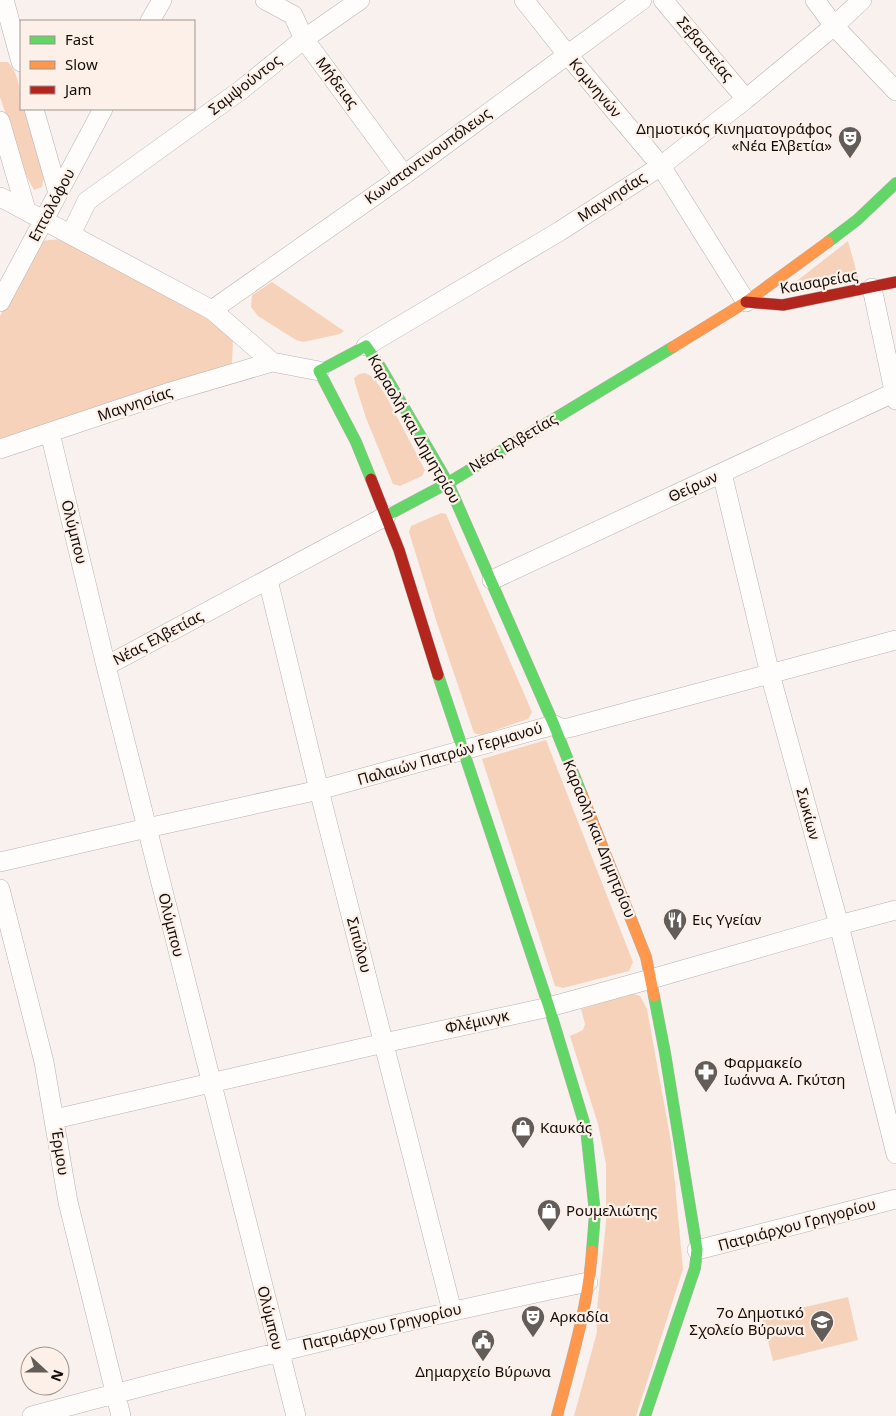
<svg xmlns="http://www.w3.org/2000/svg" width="896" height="1416" font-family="'Noto Sans',sans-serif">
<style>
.green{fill:#f7d2ba}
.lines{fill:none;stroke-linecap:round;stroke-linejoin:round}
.street-casing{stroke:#b8b2ae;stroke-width:20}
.fast-casing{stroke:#b8b2ae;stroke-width:12}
.slow-casing{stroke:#b8b2ae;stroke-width:12}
.jam-casing{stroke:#b8b2ae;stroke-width:12}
.street{stroke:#fefdfc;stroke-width:19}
.fast{stroke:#63d668;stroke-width:11}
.slow{stroke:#ff974d;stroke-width:11}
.jam{stroke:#b3261e;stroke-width:11}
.labels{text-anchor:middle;stroke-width:4.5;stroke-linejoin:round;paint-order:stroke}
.street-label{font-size:15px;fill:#130d09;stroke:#fdf0e8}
.poi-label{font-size:15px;fill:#130d09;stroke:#fdf0e8;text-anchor:start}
</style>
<rect width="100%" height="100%" fill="#f8f1ed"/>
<path class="green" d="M0,62H8C19,74 21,92 21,109H26L45,170L42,187L34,190L26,175L0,97Z
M60,239L193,309L233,338L232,364L0,442V316L41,241Z
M848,241L859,281L799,292L794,287L798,280Z
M272,282L344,331L340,334L303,342L296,340L258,316L251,307L252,295Z
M365,373L373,377L386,396L425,470L422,476L400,486L393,484L366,418L355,383L354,378L359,374Z
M441,513L446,514L532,712L528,719L481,735L474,733L437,623L409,532L411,526Z
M546,740L633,962L629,971L563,988L555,986L482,759Z
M633,994L640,996L647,1009L671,1142L683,1269L636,1416H574L597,1332L596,1319L606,1222V1164L598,1124L570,1036L583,1030L585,1024L581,1009Z
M848,1297L858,1340L773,1361L762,1317Z"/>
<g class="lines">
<g class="street-casing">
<path id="street" d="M4,0L21,62
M265,0L293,15L304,39L404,175
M524,0L567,54L661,166L746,302
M663,0L746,99
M815,0L834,26L896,91
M150,21L162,0
M34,109L58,193
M0,121L26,210
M0,197L212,310L272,362L319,371
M71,234L87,201L241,90L304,39L360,0
M872,288L896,400
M0,302L103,109
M212,310L404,175L642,0
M366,346L560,231L661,166L746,99L834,26L862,0
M50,433L106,666L296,1416
M0,449L170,392L272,362
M722,473L770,674L839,925L896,1154
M268,580L319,790L452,1311
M492,580L893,393
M106,666L386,516
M0,862L147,828L319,790L554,725L563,729L572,727L896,640
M0,889L44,1062L68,1202L121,1416
M55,1119L384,1043L549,1007L651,979L839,925L896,910
M697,1250L896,1199
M32,1416C216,1366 401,1321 588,1282"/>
</g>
<g class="fast-casing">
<path id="fast" d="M828,242L857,220L896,183
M371,479L356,442L319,371L366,346L381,368L448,483L554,725L582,795
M386,516L448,483L673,347
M438,675L549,1007L586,1129L595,1213L592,1251
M645,1416L695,1268L697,1250L665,1053L654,996"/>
</g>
<g class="slow-casing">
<path id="slow" d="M673,347L746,302L828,242
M582,795L646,957L654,996
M557,1416C571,1362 588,1307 592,1251"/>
</g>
<g class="jam-casing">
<path id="jam" d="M746,302L783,305L896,282
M371,479L399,550L438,675"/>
</g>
<use href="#street" class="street"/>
<use href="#fast" class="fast"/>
<use href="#slow" class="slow"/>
<use href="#jam" class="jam"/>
</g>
<defs>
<g id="theatre-pin" transform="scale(1.25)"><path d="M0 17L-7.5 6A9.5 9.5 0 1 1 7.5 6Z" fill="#635d59" stroke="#fdf0e8"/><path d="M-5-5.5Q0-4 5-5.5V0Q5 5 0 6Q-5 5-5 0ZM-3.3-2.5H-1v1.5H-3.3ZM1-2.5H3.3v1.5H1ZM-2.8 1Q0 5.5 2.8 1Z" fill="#fff"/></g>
<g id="restaurant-pin" transform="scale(1.25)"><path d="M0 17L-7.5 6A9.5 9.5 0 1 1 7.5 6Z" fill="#635d59" stroke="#fdf0e8"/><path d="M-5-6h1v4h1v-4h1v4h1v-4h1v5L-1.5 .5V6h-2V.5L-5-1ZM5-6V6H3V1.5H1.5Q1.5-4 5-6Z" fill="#fff"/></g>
<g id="pharmacy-pin" transform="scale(1.25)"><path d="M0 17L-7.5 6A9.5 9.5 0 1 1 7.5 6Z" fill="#635d59" stroke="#fdf0e8"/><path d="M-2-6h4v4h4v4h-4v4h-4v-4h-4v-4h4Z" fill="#fff"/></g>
<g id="shop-pin" transform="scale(1.25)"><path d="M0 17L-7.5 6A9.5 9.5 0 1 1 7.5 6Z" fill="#635d59" stroke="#fdf0e8"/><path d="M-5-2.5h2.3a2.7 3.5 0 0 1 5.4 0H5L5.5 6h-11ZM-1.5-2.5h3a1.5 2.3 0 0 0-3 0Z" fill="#fff"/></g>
<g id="school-pin" transform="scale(1.25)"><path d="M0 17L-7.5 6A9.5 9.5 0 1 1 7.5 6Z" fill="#635d59" stroke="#fdf0e8"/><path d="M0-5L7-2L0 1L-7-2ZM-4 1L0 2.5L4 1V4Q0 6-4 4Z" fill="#fff"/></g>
<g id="civic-pin" transform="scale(1.25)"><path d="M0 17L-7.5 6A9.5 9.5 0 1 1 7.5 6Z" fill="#635d59" stroke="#fdf0e8"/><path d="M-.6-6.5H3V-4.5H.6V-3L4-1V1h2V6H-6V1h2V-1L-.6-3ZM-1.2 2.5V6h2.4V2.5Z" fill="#fff"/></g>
</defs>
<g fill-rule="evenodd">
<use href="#theatre-pin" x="850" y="138"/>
<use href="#restaurant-pin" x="675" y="920"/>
<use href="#pharmacy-pin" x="706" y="1072"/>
<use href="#shop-pin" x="523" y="1128"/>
<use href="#shop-pin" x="549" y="1211"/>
<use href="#theatre-pin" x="533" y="1317"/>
<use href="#school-pin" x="822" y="1322"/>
<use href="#civic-pin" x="483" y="1341"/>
</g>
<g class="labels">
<g class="street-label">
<text transform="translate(705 49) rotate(50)" y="5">Σεβαστείας</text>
<text transform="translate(337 83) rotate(53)" y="5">Μήδειας</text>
<text transform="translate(245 85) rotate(-38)" y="5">Σαμψούντος</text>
<text transform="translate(595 88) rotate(50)" y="5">Κομνηνών</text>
<text transform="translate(428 156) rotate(-36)" y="5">Κωνσταντινουπόλεως</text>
<text transform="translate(612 197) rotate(-33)" y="5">Μαγνησίας</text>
<text transform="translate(52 205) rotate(-62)" y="5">Επταλόφου</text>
<text transform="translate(819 282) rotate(-10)" y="5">Καισαρείας</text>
<text transform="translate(135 404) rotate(-19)" y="5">Μαγνησίας</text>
<text transform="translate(414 429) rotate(60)" y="5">Καραολή και Δημητρίου</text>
<text transform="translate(513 443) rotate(-31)" y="5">Νέας Ελβετίας</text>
<text transform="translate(693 487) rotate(-25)" y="5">Θείρων</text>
<text transform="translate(74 532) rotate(76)" y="5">Ολύμπου</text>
<text transform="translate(158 638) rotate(-28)" y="5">Νέας Ελβετίας</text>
<text transform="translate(450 754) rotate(-16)" y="5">Παλαιών Πατρών Γερμανού</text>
<text transform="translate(808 814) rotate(75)" y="5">Σωκίων</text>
<text transform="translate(599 839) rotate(68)" y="5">Καραολή και Δημητρίου</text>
<text transform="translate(171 925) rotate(76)" y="5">Ολύμπου</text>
<text transform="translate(359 945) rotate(75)" y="5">Σιπύλου</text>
<text transform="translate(477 1022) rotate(-12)" y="5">Φλέμινγκ</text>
<text transform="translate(60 1152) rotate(81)" y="5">Έρμου</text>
<text transform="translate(797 1225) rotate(-15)" y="5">Πατριάρχου Γρηγορίου</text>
<text transform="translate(270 1318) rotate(76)" y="5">Ολύμπου</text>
<text transform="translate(382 1327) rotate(-13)" y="5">Πατριάρχου Γρηγορίου</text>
</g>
<g class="poi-label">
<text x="832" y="134" text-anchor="end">Δημοτικός Κινηματογράφος<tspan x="832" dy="17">«Νέα Ελβετία»</tspan></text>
<text x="692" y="925">Εις Υγείαν</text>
<text x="724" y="1068">Φαρμακείο<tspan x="724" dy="17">Ιωάννα Α. Γκύτση</tspan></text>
<text x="540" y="1133">Καυκάς</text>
<text x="566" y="1216">Ρουμελιώτης</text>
<text x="804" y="1318" text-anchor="end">7ο Δημοτικό<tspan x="804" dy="17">Σχολείο Βύρωνα</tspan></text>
<text x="550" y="1322">Αρκαδία</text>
<text x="483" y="1377" text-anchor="middle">Δημαρχείο Βύρωνα</text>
</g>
</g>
<rect x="20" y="20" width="175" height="90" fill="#fdf0e8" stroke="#9f958f"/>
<rect x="30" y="36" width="25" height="8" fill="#63d668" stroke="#9f958f"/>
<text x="65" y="45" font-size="15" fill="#130d09">Fast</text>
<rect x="30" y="61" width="25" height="8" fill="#ff974d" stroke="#9f958f"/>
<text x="65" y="70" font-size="15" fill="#130d09">Slow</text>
<rect x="30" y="86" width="25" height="8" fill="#b3261e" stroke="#9f958f"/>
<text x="65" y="95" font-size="15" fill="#130d09">Jam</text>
<g transform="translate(45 1371) rotate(111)"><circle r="24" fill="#fdf0e8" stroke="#9f958f"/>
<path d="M0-4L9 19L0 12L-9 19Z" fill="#635d59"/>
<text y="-8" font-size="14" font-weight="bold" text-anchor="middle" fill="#130d09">N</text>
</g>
</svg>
